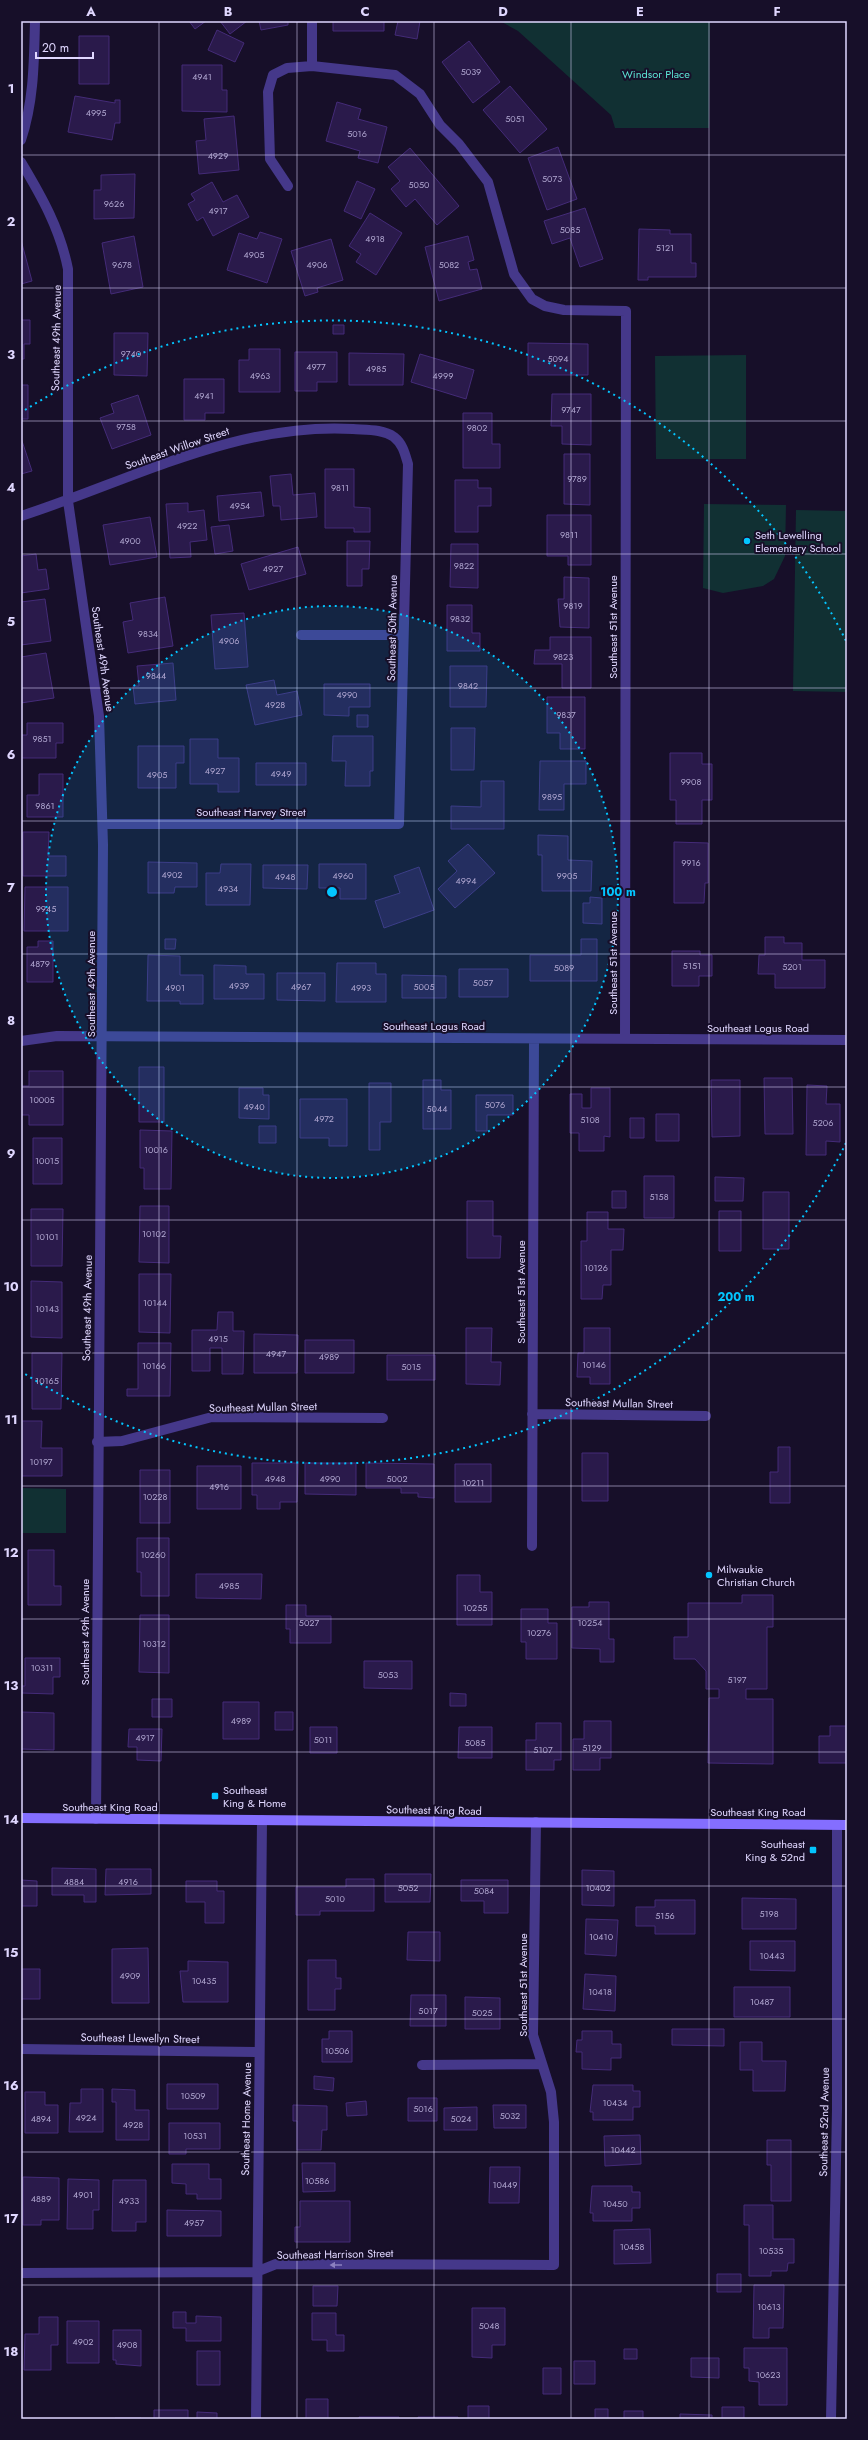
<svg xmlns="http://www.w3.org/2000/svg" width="868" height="2440" font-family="Jost,sans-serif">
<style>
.green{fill:#113033}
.building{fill:#2a1a4b;stroke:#442b78}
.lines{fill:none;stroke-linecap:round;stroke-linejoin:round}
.minor{stroke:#45388a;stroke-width:10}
.secondary{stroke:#846eff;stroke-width:10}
.oneway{fill:#8b80bf}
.grid{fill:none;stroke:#e0d7ff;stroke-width:1;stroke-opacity:0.55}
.ring{fill:none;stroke:#03c5ff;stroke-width:2;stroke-dasharray:2 4}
.poi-dot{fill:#03c5ff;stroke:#170f29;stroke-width:1.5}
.labels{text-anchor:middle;stroke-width:4;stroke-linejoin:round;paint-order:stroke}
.number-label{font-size:9px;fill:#b2a8d2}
.park-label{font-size:11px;fill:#5ce6d5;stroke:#170f29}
.street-label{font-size:11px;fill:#e0d7ff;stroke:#170f29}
.poi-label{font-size:11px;fill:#e0d7ff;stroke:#170f29;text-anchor:start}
.centre{fill:#03c5ff;stroke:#170f29;stroke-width:2}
.ring-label{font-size:12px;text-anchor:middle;font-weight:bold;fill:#03c5ff;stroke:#170f29;stroke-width:4;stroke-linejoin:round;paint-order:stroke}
.neatline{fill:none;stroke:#e0d7ff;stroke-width:1.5}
.grid-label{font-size:13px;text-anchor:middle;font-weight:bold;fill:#e0d7ff}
</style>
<rect width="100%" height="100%" fill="#170f29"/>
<path class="green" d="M500,21H710L709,128H615L611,115L518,31Z
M746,355V459H656L655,356Z
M704,504L786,505L785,556L774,579L763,586L723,593L703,588Z
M796,510L847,511V692L793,691Z
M21,1488L66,1489V1533H21Z"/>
<path class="building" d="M189,21H206L195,29Z
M220,21H247L230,34Z
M259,21H288V25L261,30Z
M333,21H384V31H333Z
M398,21H420L417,39L395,35Z
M217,30L244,43L235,62L208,50Z
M79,36H109V84H79Z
M469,41L500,82L473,103L442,62Z
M182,65H222V90H227V112L182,111Z
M510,86L547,129L520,153L483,110Z
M75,96L115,103V100H120V123H115L112,140L68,132Z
M337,102L361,109L358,119L387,127L378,163L358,158L360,151L326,141Z
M234,116L239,170L199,174L196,141L206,140L204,119Z
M558,147L577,199L547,210L528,158Z
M410,148L459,206L437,225L415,199L406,207L391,189L400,181L388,167Z
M135,174L134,218L94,219V190H101V175Z
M357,181L375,189L361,219L344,211Z
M212,182L223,202L237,195L249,217L213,236L203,217L197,221L188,204L195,200L191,194Z
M585,208L603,259L580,267L570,238L552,244L544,221Z
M370,213L402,233L376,275L356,262L361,254L349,246Z
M639,229L670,230V234H691V263H696V277H648V280H638Z
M260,232L282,239L267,283L227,270L239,233L257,239Z
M134,236L143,287L111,294L102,243Z
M468,236L474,260L468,262L470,270L477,269L482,289L439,301L425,247Z
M331,239L343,280L317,288L318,292L305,296L291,251Z
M21,240L32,281L21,284Z
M21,320H30V344H24V359H21Z
M333,325H344V334H333Z
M114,333H148L147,376L114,375Z
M528,343L588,344V375H528Z
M249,349H280V392H239V360H249Z
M295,352H337V382H317V391H295Z
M349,353L404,354L403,385H349Z
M420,354L474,370L466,399L411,382Z
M184,379H224V413H205V420H184Z
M21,385H28V419H21Z
M552,394H591V445L562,444V426H551Z
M138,395L151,435L112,449L100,418L114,413L111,404Z
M463,413H492V444H500V468H463Z
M21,438L32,471L21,474Z
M564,454H590V505L564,504Z
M325,469H354V507L370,508V532H354V528H325Z
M291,474L293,495L315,493L317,517L281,520L280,506H273L270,476Z
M455,480H478V488H491V506H478V532H455Z
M261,492L264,516L219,521L217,496Z
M188,503V512L204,510L207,540L190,542L191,557L170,558L166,504Z
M547,515H591V565H568V556H547Z
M150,517L157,557L110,565L103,525Z
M229,525L233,551L215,554L211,527Z
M347,541H370L369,569H362V586H347Z
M451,544H478V588L450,587Z
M298,547L306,574L249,590L241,564Z
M36,554L38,570L46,569L49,589L21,593V556Z
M564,577L589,578V628L560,627L558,599H564Z
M165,597L173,646L128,653L123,622L133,620L130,603Z
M45,599L51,641L21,645V602Z
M447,605H472V633H480V651H447Z
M244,613L248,667L215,669L211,615Z
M550,637H591V688H562V664H534L535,650H550Z
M46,653L54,698L21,703V657Z
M173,663L176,700L135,704L133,686H139L137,666Z
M450,666H487L486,707H450Z
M274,680L277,695L297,691L302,715L255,725L246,685Z
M324,684H370V707H349V716L324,715Z
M547,697H585V749H560V733H547Z
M357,715H368V727H357Z
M27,723H63V743H56V758H21V735H27Z
M451,728H475L474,770H451Z
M333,736H373V771H370V786H345L346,761H332Z
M190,739H218V758H239V792H218V784H190Z
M138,746H184V763H176V788H138Z
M670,753H702V764H712V800H702V824H676V800H670Z
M540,761H586V784H564V810H539Z
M256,763H306V785H256Z
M39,774H63V817H27V795H39Z
M481,781H504V829H451V806L481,807Z
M23,832H49L48,856H66V876H23Z
M538,835L568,836V860L592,861L591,891H542V855H538Z
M674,842L708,843V883H705L704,903H674Z
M468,844L495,873L455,908L438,889L457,871L448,861Z
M148,862L197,863V887H175L174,893H148Z
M221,864H251L250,905H206V873H220Z
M319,864H366V899H340V888H319Z
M263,865H308L307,889L263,888Z
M419,867L434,910L384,928L375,901L400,893L394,876Z
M25,887H68V931H24Z
M590,897L602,898V924L583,923V903H590Z
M765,937H784V943H802V960H825V988H775V974H758L759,955H765Z
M165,939H176L175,949H165Z
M581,939H597V981H530V955H581Z
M38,941H53V982H27V947H38Z
M672,951H700V955H712V976H699V986H672Z
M148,955L180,956V975H203V1004H180V1001H147Z
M337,963H376V974H386V1002H336Z
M214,965L246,966V974H264V999H214Z
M459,969H508V997H459Z
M277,973H325V1001L277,1000Z
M402,975L446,976V998H402Z
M139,1067H164V1122H139Z
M29,1071H63V1125H29V1115H21V1086H29Z
M764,1078H792L793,1134H765Z
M423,1080H441V1090H451V1129H423Z
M711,1080H740V1136L712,1137Z
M369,1083H391V1122H380V1150H369Z
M807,1085L827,1086L826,1104H840V1142L826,1141V1155H806Z
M239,1088H263V1095H269V1119L239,1118Z
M591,1088H610V1137L604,1136V1151H579V1133H570V1094H582V1108H591Z
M476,1095H513V1115H487V1131H476Z
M300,1099H347V1146H329V1138H300Z
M656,1114H679V1141H656Z
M630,1118H644V1138H630Z
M259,1126H276V1143H259Z
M140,1130L172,1131L171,1189H144V1168H140Z
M33,1138H62V1184H33Z
M644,1176H674V1218H644Z
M715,1177L744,1178L743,1201H715Z
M612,1191H626V1208H612Z
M763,1192H789V1249H763Z
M467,1201H493V1236H501L500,1258H467Z
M140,1206H169V1263L139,1262Z
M31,1209H63L62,1266H31Z
M719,1211H741V1251H719Z
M587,1212H608V1229H624L623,1250H611V1285H603L602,1299H581V1241H587Z
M139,1274H171L170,1333L139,1332Z
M31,1281L62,1282V1338L31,1337Z
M218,1312H233V1331H244L243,1374H222V1348H210V1371H192V1330H217Z
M466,1328H492L491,1362H501L500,1385L466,1384Z
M584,1328H610V1384H590V1377H577L578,1353H584Z
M254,1334L298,1335L297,1373H254Z
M305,1340H354V1373H305Z
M138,1343H171L170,1396H127V1389H138Z
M32,1353H62L61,1409H32Z
M387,1355H435V1380H387Z
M21,1421H42L41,1448H62V1476H21Z
M778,1447H790V1503H770V1472H778Z
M582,1453H608V1501H582Z
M252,1463H298L297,1502H280V1509H257V1495H252Z
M305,1463H356V1495L305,1494Z
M366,1463L434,1464V1498L418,1497V1493H401V1488H366Z
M455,1464H491V1502H455Z
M197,1466H241V1509H197Z
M140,1470H170V1523H140Z
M137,1538H169V1596H141V1572H137Z
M28,1550H54V1586H61V1605H28Z
M196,1574H262L261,1599L196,1598Z
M457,1575H480V1592H492V1625H457Z
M742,1595H773V1627H767V1689H746V1699H773V1764L708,1763L709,1698H719V1689H706V1671L695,1659H674V1637H688V1603H742Z
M589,1602H609V1639H614V1662H600V1649L572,1648V1607H589Z
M286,1605H306V1616H331V1643H290V1629H286Z
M521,1609H548V1623H557V1659H526V1642H521Z
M140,1615H169V1673L139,1672Z
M25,1658H60V1677H53V1694L21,1693V1686H25Z
M364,1661H412V1689L364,1688Z
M450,1693L466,1694V1706H450Z
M152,1699H172V1717H152Z
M223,1702H259V1739H223Z
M21,1712L54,1713V1750L21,1749Z
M275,1712H293V1730H275Z
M584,1721H611V1758H600V1770H573V1739H584Z
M536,1723H561V1760H554V1770H526V1740H536Z
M830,1726H847V1763H819V1736H830Z
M310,1727H337V1753H310Z
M459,1727H492V1758H458Z
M129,1729H162L161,1761L137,1760V1747H128Z
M52,1868L96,1869V1902H84V1895H52Z
M106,1869H151V1894L105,1895Z
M582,1870L614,1871V1906L582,1905Z
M385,1874H431L430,1902H385Z
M346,1879H374V1911H320V1915H296V1887H346Z
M21,1880L37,1881V1906H21Z
M461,1880H508V1913H484V1901H461Z
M186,1881H217V1891H224V1923H205V1902H186Z
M742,1898L796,1899V1929H742Z
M655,1900H695V1934H655V1926H636V1907H655Z
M586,1919L618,1920L616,1956L585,1954Z
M408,1932H440V1961L407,1960Z
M750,1941H795V1971L750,1970Z
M148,1948L149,2003H112V1949Z
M308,1960H336V1978H341V1989H335V2010H308Z
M188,1961L228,1962V2002H183L180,1971H188Z
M21,1969H40V1999H21Z
M585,1974L616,1976L615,2011L583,2009Z
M734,1987H790V2017H734Z
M411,1995H446V2026H410Z
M465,1997L500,1998V2029H465Z
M672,2029H724V2046L672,2045Z
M329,2031H352V2062H322V2039H329Z
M582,2031H612V2044H621V2058H611V2070L582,2069V2052H576L577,2040H582Z
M740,2042H762V2061H786L785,2091H753V2070H740Z
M314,2076L334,2078L333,2091L314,2089Z
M167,2084H218V2109H167Z
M593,2085H633V2091H640V2107H633V2120H593V2112H590Z
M81,2089H103V2132H69L70,2103H81Z
M112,2089L135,2090V2110H149V2140H116V2102H112Z
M25,2092H45V2105H58V2133H25Z
M408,2098H437V2121H408Z
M366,2101L367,2115L347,2116L346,2103Z
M293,2105L327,2106V2130H322L321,2150H297V2121H293Z
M493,2105H526V2128H494Z
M477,2107V2130H444V2108Z
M169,2123H220V2149H186V2154H169Z
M640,2135L641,2164L605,2166L604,2136Z
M767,2140H791V2201H771V2165H767Z
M302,2163H335V2191L303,2192Z
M172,2164H209V2179H221V2199H197V2194H186V2184L172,2183Z
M490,2167H520L519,2203H489Z
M23,2177L59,2178V2220H41V2225H23Z
M68,2179L99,2180V2210H93V2229H67Z
M113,2180H146V2222H136V2231H112Z
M592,2186H632V2192H640V2208H632V2221H593V2213H590Z
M300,2201H350V2242H295V2227H300Z
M744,2205H773V2239H794V2263H788L787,2271H771V2276H749V2225H744Z
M167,2210L221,2211V2236H167Z
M650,2229L651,2263L614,2264V2230Z
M717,2274H741V2292H717Z
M754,2285H784L783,2328H769V2338H753Z
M313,2286H338L337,2306H313Z
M472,2308H505V2345H492V2358L472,2357Z
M173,2312H186V2323H196V2316L221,2317V2341H186V2328H173Z
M312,2313H336V2335H344V2351H327V2340H312Z
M39,2317H58V2345H51V2370H24L25,2334H39Z
M67,2321H99V2363H67Z
M113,2330H141V2366L116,2364V2360H113Z
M744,2348H787V2405H759V2382L749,2381V2368H744Z
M624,2349H637V2359H624Z
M197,2351H220V2385H197Z
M691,2358H719V2378L691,2377Z
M574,2361H595V2384H574Z
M543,2368H561V2394H543Z
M306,2399H328V2419H306Z
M468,2406H489V2419H468Z
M722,2407H744V2419H722Z
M595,2409H608V2419H595Z
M154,2410H188V2419H154Z
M624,2411H643V2419H624Z
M197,2412L217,2413V2419H197Z
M680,2414L712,2415V2419H680Z
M359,2417H399V2419H359Z
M418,2417H458V2419H418Z
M115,2418H141V2419H115Z"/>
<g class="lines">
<path class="minor" d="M312,66V21
M21,140C34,101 34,61 35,21
M21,162C42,197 60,229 68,269V501L99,716L103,845L96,1819
M288,186L270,159L268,92L273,75L287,68L312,66L395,75L420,94L440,125L459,144L488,182L514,274L532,299L545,306L564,310L626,311L625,1039
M21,516C130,481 236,422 353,429C367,430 383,429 394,437C403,444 405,454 408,464L399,824H103
M301,635H403
M21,1041L57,1036L847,1040
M532,1414L706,1416
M97,1442L122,1441L212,1417L383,1418
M532,1546L534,1039
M21,2049L259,2052
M422,2065L542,2064
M21,2273L256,2272L276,2264L554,2265V2122L551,2092L533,2035L536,1822
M256,2419L262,1820
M831,2419L837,2109V1825"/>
<path class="secondary" d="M21,1818L847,1825"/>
</g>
<defs><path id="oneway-solid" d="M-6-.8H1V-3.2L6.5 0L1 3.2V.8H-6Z"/></defs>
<use class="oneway" href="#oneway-solid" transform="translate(336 2265) rotate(-180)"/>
<path class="grid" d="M159,21V2419M297,21V2419M434,21V2419M571,21V2419M709,21V2419M21,155H847M21,288H847M21,421H847M21,554H847M21,688H847M21,821H847M21,954H847M21,1087H847M21,1220H847M21,1353H847M21,1486H847M21,1619H847M21,1752H847M21,1886H847M21,2019H847M21,2152H847M21,2285H847"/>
<circle cx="332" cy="892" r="286" fill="#03c5ff" fill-opacity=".12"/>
<g class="ring">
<circle cx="332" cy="892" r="286"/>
<path d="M846 1143A572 572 0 0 1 25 1374M25 410A572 572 0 0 1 846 641"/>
</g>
<g class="poi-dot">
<circle cx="747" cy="541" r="4"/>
<circle cx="709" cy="1575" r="4"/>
<rect x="211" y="1792" width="8" height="8" rx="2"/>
<rect x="809" y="1846" width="8" height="8" rx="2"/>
</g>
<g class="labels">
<g class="number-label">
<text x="471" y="75">5039</text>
<text x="202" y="80">4941</text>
<text x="96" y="116">4995</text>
<text x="515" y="122">5051</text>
<text x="357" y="137">5016</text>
<text x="218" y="159">4929</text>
<text x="552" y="182">5073</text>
<text x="419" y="188">5050</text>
<text x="114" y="207">9626</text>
<text x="218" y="214">4917</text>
<text x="570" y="233">5085</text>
<text x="375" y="242">4918</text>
<text x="665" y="251">5121</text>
<text x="254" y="258">4905</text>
<text x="122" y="268">9678</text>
<text x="317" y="268">4906</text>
<text x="449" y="268">5082</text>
<text x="131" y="357">9740</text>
<text x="558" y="362">5094</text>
<text x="316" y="370">4977</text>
<text x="376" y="372">4985</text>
<text x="260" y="379">4963</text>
<text x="443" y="379">4999</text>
<text x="204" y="399">4941</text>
<text x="571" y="413">9747</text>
<text x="126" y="430">9758</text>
<text x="477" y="431">9802</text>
<text x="577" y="482">9789</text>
<text x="340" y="491">9811</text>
<text x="240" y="509">4954</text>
<text x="187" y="529">4922</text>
<text x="569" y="538">9811</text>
<text x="130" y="544">4900</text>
<text x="464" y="569">9822</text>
<text x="273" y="572">4927</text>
<text x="573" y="609">9819</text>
<text x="460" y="622">9832</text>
<text x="148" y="637">9834</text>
<text x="229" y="644">4906</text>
<text x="563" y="660">9823</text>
<text x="156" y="679">9844</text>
<text x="468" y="689">9842</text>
<text x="347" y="698">4990</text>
<text x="275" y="708">4928</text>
<text x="566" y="718">9837</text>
<text x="42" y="742">9851</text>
<text x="215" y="774">4927</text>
<text x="281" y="777">4949</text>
<text x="157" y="778">4905</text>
<text x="691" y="785">9908</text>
<text x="552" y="800">9895</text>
<text x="45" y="809">9861</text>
<text x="691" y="866">9916</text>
<text x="172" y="878">4902</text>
<text x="343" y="879">4960</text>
<text x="567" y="879">9905</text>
<text x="285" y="880">4948</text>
<text x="466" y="884">4994</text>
<text x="228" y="892">4934</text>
<text x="46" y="912">9945</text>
<text x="40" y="967">4879</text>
<text x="692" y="969">5151</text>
<text x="792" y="970">5201</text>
<text x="564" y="971">5089</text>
<text x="483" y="986">5057</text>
<text x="239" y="989">4939</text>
<text x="301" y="990">4967</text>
<text x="424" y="990">5005</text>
<text x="175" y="991">4901</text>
<text x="361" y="991">4993</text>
<text x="42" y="1103">10005</text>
<text x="495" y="1108">5076</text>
<text x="254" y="1110">4940</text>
<text x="437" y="1112">5044</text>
<text x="324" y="1122">4972</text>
<text x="590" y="1123">5108</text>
<text x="823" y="1126">5206</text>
<text x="156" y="1153">10016</text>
<text x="47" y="1164">10015</text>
<text x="659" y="1200">5158</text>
<text x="154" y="1237">10102</text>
<text x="47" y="1240">10101</text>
<text x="596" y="1271">10126</text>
<text x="155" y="1306">10144</text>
<text x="47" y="1312">10143</text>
<text x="218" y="1342">4915</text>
<text x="276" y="1357">4947</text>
<text x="329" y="1360">4989</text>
<text x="594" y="1368">10146</text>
<text x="154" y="1369">10166</text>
<text x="411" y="1370">5015</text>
<text x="47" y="1384">10165</text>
<text x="41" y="1465">10197</text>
<text x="275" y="1482">4948</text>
<text x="330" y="1482">4990</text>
<text x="397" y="1482">5002</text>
<text x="473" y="1486">10211</text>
<text x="219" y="1490">4916</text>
<text x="155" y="1500">10228</text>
<text x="153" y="1558">10260</text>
<text x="229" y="1589">4985</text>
<text x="475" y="1611">10255</text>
<text x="309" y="1626">5027</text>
<text x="590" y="1626">10254</text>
<text x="539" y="1636">10276</text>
<text x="154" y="1647">10312</text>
<text x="42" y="1671">10311</text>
<text x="388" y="1678">5053</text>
<text x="737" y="1683">5197</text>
<text x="241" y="1724">4989</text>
<text x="145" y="1741">4917</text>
<text x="323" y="1743">5011</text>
<text x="475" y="1746">5085</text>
<text x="592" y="1751">5129</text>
<text x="543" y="1753">5107</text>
<text x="74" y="1885">4884</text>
<text x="128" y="1885">4916</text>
<text x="408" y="1891">5052</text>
<text x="598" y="1891">10402</text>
<text x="484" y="1894">5084</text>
<text x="335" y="1902">5010</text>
<text x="769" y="1917">5198</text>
<text x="665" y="1919">5156</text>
<text x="601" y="1940">10410</text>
<text x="772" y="1959">10443</text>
<text x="130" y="1979">4909</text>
<text x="204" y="1984">10435</text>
<text x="600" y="1995">10418</text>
<text x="762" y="2005">10487</text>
<text x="428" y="2014">5017</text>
<text x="482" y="2016">5025</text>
<text x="337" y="2054">10506</text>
<text x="193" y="2099">10509</text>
<text x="615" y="2106">10434</text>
<text x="423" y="2112">5016</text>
<text x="510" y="2119">5032</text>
<text x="86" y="2121">4924</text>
<text x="41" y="2122">4894</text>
<text x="461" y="2122">5024</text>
<text x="133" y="2128">4928</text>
<text x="195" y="2139">10531</text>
<text x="623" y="2153">10442</text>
<text x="317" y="2184">10586</text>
<text x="505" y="2188">10449</text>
<text x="83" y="2198">4901</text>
<text x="41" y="2202">4889</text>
<text x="129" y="2204">4933</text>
<text x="615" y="2207">10450</text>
<text x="194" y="2226">4957</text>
<text x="632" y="2250">10458</text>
<text x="771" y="2254">10535</text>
<text x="769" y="2310">10613</text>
<text x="489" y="2329">5048</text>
<text x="83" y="2345">4902</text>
<text x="127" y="2348">4908</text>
<text x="768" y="2378">10623</text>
</g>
<g class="park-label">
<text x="656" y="78">Windsor Place</text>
</g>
<g class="street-label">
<text transform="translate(56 338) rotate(-89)" y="4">Southeast 49th Avenue</text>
<text transform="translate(177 448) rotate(-19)" y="4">Southeast Willow Street</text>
<text transform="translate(613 627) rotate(-90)" y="4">Southeast 51st Avenue</text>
<text transform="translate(392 628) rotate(-89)" y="4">Southeast 50th Avenue</text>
<text transform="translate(103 659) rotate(82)" y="4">Southeast 49th Avenue</text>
<text x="251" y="816">Southeast Harvey Street</text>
<text transform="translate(613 963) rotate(-90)" y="4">Southeast 51st Avenue</text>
<text transform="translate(91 984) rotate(-90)" y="4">Southeast 49th Avenue</text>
<text x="434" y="1030">Southeast Logus Road</text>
<text x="758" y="1032">Southeast Logus Road</text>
<text transform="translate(521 1292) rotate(-90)" y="4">Southeast 51st Avenue</text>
<text transform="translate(87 1308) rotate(-89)" y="4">Southeast 49th Avenue</text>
<text transform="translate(619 1403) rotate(1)" y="4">Southeast Mullan Street</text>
<text transform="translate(263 1407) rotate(-1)" y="4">Southeast Mullan Street</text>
<text transform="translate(85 1632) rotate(-90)" y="4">Southeast 49th Avenue</text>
<text x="110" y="1811">Southeast King Road</text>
<text transform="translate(434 1810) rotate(1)" y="4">Southeast King Road</text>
<text x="758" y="1816">Southeast King Road</text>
<text transform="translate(523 1985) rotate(-90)" y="4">Southeast 51st Avenue</text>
<text transform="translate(140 2038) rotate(1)" y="4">Southeast Llewellyn Street</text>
<text transform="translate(246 2119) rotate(-89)" y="4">Southeast Home Avenue</text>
<text transform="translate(824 2122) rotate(-89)" y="4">Southeast 52nd Avenue</text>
<text transform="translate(335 2254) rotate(-1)" y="4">Southeast Harrison Street</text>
</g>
<g class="poi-label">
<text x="755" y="539">Seth Lewelling<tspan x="755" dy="13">Elementary School</tspan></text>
<text x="717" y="1573">Milwaukie<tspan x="717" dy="13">Christian Church</tspan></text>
<text x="223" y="1794">Southeast<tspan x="223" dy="13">King &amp; Home</tspan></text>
<text x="805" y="1848" text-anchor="end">Southeast<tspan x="805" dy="13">King &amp; 52nd</tspan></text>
</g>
</g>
<circle cx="332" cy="892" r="6" class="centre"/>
<g class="ring-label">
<text x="618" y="896">100 m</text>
<text x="736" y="1301">200 m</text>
</g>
<rect width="868" height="2440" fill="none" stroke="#170f29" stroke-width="44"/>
<path d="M36 52v6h57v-6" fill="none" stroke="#e0d7ff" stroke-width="2"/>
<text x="42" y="52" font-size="12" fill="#e0d7ff" stroke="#170f29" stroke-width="3" paint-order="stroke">20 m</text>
<rect x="22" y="22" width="824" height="2396" class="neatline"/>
<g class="grid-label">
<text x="91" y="16">A</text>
<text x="228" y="16">B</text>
<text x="365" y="16">C</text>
<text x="503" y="16">D</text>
<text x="640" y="16">E</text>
<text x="777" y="16">F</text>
<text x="11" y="93">1</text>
<text x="11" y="226">2</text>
<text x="11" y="359">3</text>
<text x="11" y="492">4</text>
<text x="11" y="626">5</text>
<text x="11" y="759">6</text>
<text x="11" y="892">7</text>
<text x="11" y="1025">8</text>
<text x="11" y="1158">9</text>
<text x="11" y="1291">10</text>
<text x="11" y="1424">11</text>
<text x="11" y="1557">12</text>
<text x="11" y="1690">13</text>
<text x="11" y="1824">14</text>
<text x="11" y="1957">15</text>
<text x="11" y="2090">16</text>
<text x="11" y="2223">17</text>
<text x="11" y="2356">18</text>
</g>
</svg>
